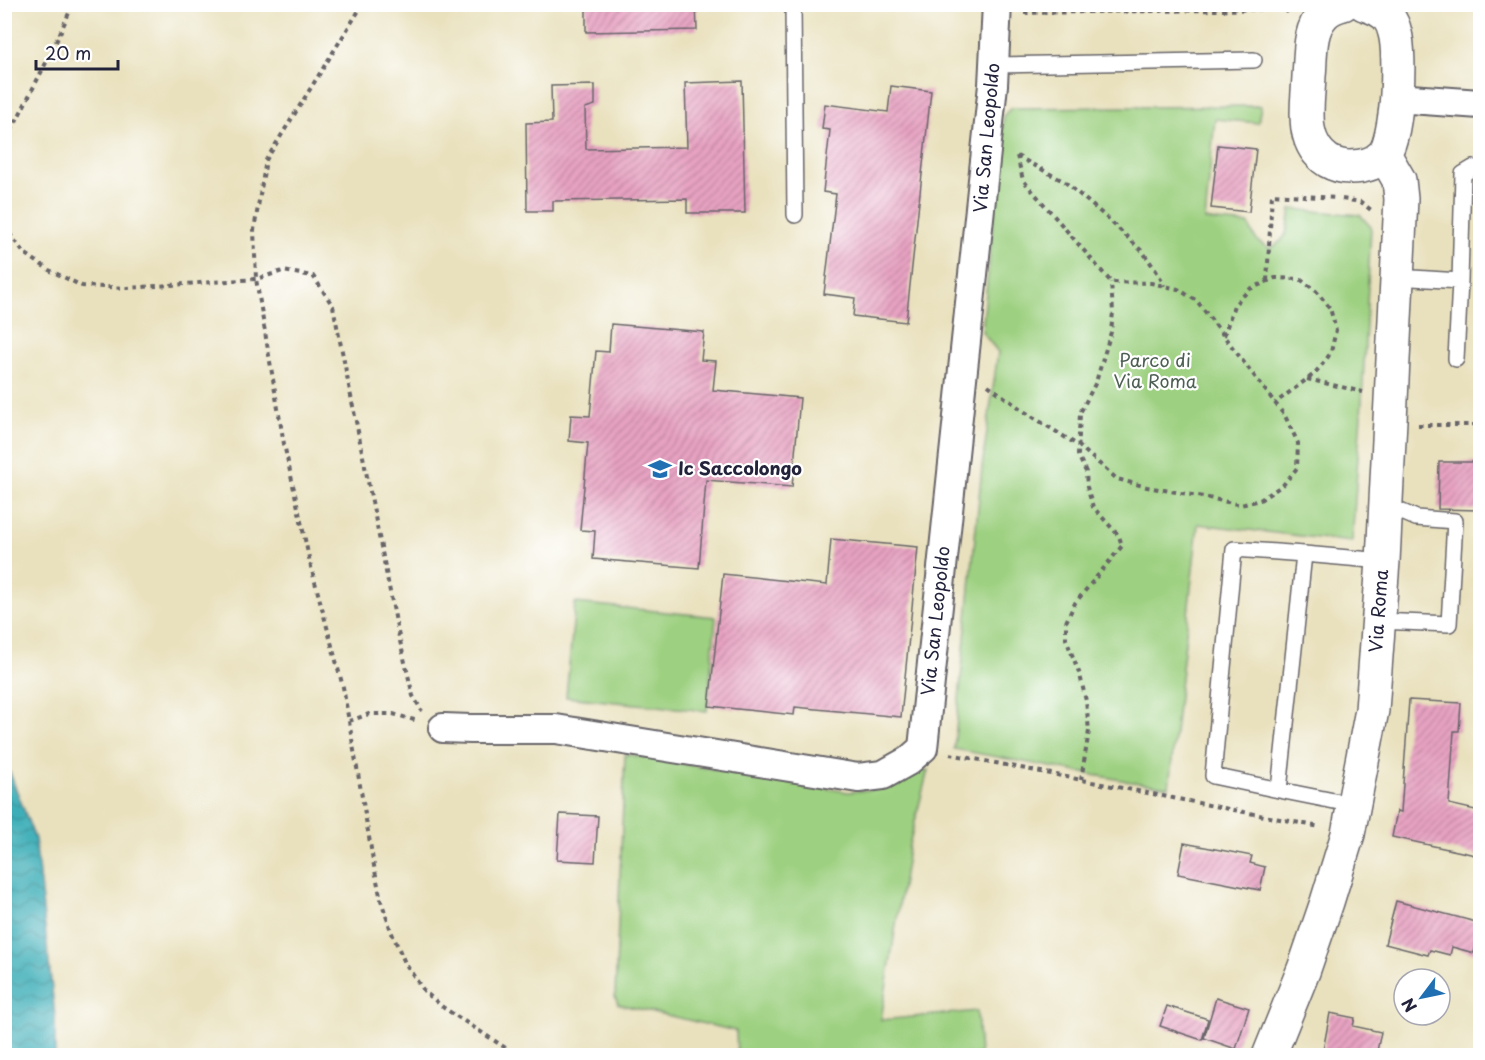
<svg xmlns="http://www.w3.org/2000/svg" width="1485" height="1060" font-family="'Playpen Sans',sans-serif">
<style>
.green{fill:#9dd080;stroke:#60795e;stroke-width:1.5}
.water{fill:url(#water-waves);stroke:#306879;stroke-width:1.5}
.building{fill:url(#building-hatch)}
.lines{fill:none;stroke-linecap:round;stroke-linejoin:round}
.lane-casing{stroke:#686569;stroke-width:18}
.street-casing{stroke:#686569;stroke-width:32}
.secondary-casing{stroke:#686569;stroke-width:36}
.path{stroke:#686569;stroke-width:4;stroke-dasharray:4.5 4.5;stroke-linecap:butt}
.lane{stroke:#fff;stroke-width:15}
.street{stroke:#fff;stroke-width:28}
.secondary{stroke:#fff;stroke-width:33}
.labels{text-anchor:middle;stroke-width:4.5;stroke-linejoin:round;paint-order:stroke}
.street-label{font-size:18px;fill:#22223b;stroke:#fff}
.park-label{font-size:18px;fill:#4d5f53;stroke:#fff}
.poi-label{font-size:18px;font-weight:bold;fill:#22223b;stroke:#fff;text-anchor:start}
</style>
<defs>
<pattern id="water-waves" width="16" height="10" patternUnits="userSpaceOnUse" patternTransform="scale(1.5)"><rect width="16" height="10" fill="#3daeb7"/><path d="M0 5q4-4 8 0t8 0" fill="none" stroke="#338d96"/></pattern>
<pattern id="building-hatch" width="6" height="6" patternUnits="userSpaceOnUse" patternTransform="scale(1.5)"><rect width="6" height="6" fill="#e8a3c2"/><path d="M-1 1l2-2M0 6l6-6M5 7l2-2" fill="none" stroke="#bc849f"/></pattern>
</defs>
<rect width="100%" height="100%" fill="#fff"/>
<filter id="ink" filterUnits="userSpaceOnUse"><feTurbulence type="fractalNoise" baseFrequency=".0167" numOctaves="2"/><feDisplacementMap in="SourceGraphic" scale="12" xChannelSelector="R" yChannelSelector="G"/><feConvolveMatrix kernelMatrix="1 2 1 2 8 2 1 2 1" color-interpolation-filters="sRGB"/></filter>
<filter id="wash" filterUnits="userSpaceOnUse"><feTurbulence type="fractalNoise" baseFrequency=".008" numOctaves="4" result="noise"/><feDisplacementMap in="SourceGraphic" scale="24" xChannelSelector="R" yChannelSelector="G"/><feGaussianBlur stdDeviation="1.35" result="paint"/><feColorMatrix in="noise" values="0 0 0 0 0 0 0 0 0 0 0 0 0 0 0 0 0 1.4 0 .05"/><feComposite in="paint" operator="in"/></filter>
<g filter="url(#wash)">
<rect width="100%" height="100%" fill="#e9e1be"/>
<path class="green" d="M1261,106L1258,123L1215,119L1205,220L1249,224C1254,238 1256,242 1270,248C1289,240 1288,227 1291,209L1360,215L1371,227L1362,401L1352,542L1198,524L1169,787L1132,782L954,749L982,467L998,352L982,332L1004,115L1011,108Z
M575,603L716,617L707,711L566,697Z
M625,754L848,792L877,789L916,771L928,770L908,849L881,1020L977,1011L980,1055H737L736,1031L618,1004L615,996Z"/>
<path class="water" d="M5,760L35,839L55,1016V1055H5Z"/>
<g id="blocks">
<path class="building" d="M586,4H696L697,30L586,32Z
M742,81L745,213H687V199L553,201V211H527L526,123L552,122L551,86L595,85V105L585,108L586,149L687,147L685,83Z
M891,86L931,91L906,322L853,316L855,298L824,294L836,194L823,192L830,130L822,129L825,104L888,112Z
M1218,145L1256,149L1249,212L1211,208Z
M611,324L704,332L701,360L716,361L713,390L800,398L792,487L706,480L699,568L593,559L595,531L580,530L588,443L569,441L571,415L590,416L596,351L609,352Z
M1439,462H1480V510L1438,509Z
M831,539L918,547L901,717L795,707L794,715L709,706L723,574L827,585Z
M1409,700L1461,703L1459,731H1454L1449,804L1480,811V856L1392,837L1397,811L1401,812Z
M560,814L598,816L595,862L557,860Z
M1184,843L1252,856L1250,863L1265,867L1260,890L1178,874Z
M1396,901L1480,923V929L1474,953L1452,947L1450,955L1430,950L1428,955L1385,944Z
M1216,998L1249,1008L1236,1049L1204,1038Z
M1167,1006L1208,1019L1202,1040L1160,1026Z
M1330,1013L1355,1018L1353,1026L1381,1032L1376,1056H1322Z"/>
</g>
</g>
<g filter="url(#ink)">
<use href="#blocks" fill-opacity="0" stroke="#686569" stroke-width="1.5"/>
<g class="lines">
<g class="lane-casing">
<path id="lane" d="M793,4L795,215
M994,65L1254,60
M1397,277L1460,281
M1456,359L1460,281L1463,174L1473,168H1480
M1379,621L1449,624L1455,521L1416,518L1386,505
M1279,790L1213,776L1234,549L1304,554
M1354,805L1279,790L1304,554L1383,561"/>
</g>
<g class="street-casing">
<path id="street" d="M1396,98L1480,104
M443,728L471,729H556L858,778L883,775L908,761L923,748L993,85L997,4"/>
</g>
<g class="secondary-casing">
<path id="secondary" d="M1343,4C1335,6 1328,9 1323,15C1308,31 1311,57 1309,76C1308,105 1299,142 1328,161C1335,165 1342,167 1350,167C1362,167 1375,164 1383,155C1398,139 1401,54 1395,33C1394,28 1391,21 1388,17C1381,9 1373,7 1364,4
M1269,1056L1304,969L1327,902L1348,834L1372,710L1383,561L1401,199L1399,180L1384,154"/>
</g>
<path class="path" d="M363,4L266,160L254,230L256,279L284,444L311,567L343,687L374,866L381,900L391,931L405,963L424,991L444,1008L518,1056
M1024,13L1284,9L1290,14
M4,147L7,139L51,53L73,4
M1017,156L1065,182L1106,217L1143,252L1159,275L1164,286
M1342,199L1361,202L1371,210
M4,226L23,252L49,270L82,286L128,288L256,279L283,271L313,276L333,306L399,637L413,696L422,711
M1267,281L1272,194L1336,198
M1224,336L1234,305L1250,289L1275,278L1300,279L1316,291L1330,308L1336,330L1331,352L1326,360L1314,374L1275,403
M1307,379L1363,392
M988,385L1025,412L1079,446L1117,479L1147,487L1204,497L1241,505L1260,500L1283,485L1297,468L1298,443L1285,416L1197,301L1178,289L1151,283L1111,282L1023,180L1017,156
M1418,425H1480
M349,721L369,714H393L418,721
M950,754L1320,827
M1081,780L1089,731L1086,701L1080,675L1066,639V622L1075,603L1122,546L1119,536L1093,507L1087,487L1086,472L1078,455L1080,413L1096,382L1111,332L1113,312L1111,282"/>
<use href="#lane" class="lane"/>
<use href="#street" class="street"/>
<use href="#secondary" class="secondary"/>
</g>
</g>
<defs>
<g id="school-bare" transform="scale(1.8)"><path d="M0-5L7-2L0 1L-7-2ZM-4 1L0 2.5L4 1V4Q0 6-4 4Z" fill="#1f6fb2" stroke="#fff" stroke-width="2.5" paint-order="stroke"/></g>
</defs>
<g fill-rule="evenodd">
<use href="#school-bare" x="660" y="469"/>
</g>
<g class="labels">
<g class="street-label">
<text transform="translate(987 138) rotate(-85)" y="6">Via San Leopoldo</text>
<text transform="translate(1379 611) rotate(-86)" y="6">Via Roma</text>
<text transform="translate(936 621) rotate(-84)" y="6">Via San Leopoldo</text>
</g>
<g class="park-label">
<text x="1155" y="367">Parco di<tspan x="1155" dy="21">Via Roma</tspan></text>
</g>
<g class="poi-label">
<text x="678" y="475">Ic Saccolongo</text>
</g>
</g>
<rect width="1485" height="1060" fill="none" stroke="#fff" stroke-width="24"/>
<g transform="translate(1422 997) rotate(238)"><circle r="28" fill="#ffffff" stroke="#a7a7b1" stroke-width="1.5"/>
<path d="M0-4.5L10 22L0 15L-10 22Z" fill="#1f6fb2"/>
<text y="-9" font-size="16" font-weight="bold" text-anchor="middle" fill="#22223b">N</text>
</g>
<path d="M36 60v9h82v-9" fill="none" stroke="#22223b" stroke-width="3"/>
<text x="45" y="60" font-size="18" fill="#22223b" stroke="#ffffff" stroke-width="4.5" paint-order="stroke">20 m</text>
</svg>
